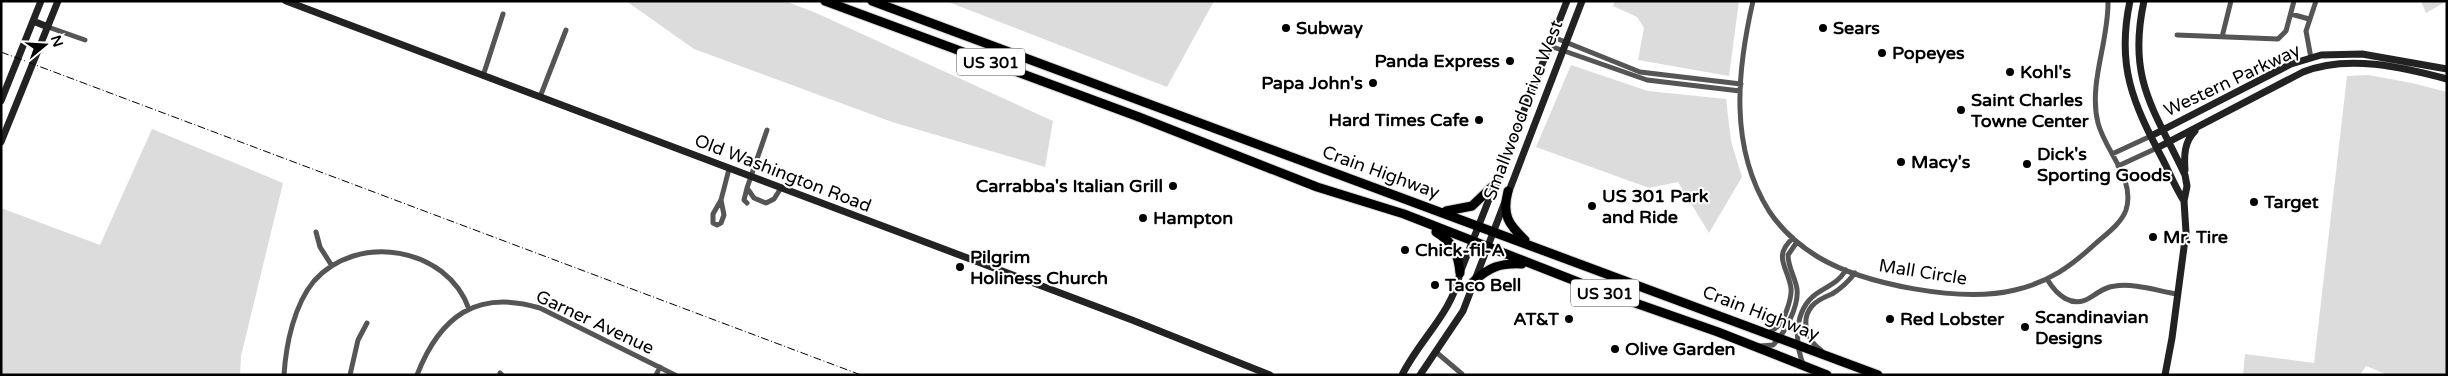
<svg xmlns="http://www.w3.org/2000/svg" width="2448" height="376" font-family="'Varela Round',sans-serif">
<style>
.green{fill:#dcdcdc}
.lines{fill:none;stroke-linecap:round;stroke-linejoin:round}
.highway-casing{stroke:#dbdbdb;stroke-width:11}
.street{stroke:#555;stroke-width:5}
.secondary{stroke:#222;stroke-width:7}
.highway{stroke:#000;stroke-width:9}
.rail{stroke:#000;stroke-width:1;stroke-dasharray:8 2.5 1 2.5;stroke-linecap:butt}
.poi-dot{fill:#000;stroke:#fff;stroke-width:2}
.labels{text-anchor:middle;stroke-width:4;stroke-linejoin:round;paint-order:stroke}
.shield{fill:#fff;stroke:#4c4c4c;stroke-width:1}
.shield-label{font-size:16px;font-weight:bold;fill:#000}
.poi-label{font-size:18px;font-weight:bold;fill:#000;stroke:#fff;text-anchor:start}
.street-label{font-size:18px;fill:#000;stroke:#fff}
</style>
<rect width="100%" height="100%" fill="#fff"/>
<path class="green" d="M626,1H785L816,13L1053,121L1045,167L892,122L694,49Z
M946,1H1214L1167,87Z
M1615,1H1739L1729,76L1638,60L1644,28L1637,17L1613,6Z
M2421,1H2447L2426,13Z
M1571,65L1648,91L1726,99L1731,141L1742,177L1709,233L1678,182L1649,188L1536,147Z
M2368,75L2412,83L2447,92V375H2388L2366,366L2360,375H2243L2245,354L2314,363L2347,76Z
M152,129L283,183L241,356L240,375H1V208L100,245Z"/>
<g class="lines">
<g class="highway-casing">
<path id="highway" d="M825,1L1139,117L1317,187L1404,214L1601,291L1718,332L1827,375
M872,1L1878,375
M1508,191C1502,215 1508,224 1525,240
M1446,211L1472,206L1497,182
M1436,232C1453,242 1458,253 1460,273
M1473,282C1489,267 1500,263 1522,264"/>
</g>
<path class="street" d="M1753,1C1737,71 1729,147 1769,211C1781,229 1800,246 1818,257C1865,285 1962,303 2015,290C2049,282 2070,267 2095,244C2105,235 2121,224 2126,210C2136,179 2105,151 2098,123C2088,84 2109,41 2108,1
M2291,14L2309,19
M48,27L85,40
M2177,35L2278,39L2286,31L2294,1
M1553,37L1640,72L1741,84
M2222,37L2231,1
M1550,46L1647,80L1740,91
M2311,58L2306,31L2316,1
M483,76L503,14
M540,97L566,30
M767,130L747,188L754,198L766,203L774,199L781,188
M2112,154L2151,136
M2118,166L2157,148
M747,188L744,200L747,203
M721,200L724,215L721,223L717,225L713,223V214Z
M721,200L729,169
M316,232L320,247L332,266
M2047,279C2056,294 2072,310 2091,297C2099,292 2105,287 2115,286C2134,283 2158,291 2177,294
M1766,333C1777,329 1780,325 1785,315C1788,306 1792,298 1791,288C1788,267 1772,257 1793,238
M1760,346L1773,345C1785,333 1799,306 1797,289C1795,277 1788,267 1788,255L1797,242
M1821,350C1807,341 1800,320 1812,306C1817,300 1825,297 1832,294C1842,288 1848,282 1855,273
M1436,352L1462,374
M1804,366C1794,343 1794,310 1816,294C1829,285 1837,284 1846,270
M500,373L502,375
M284,375C286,344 294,305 314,281C357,232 447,247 469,309
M350,375L358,340L367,323
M417,375C440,316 477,289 540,308L675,375
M656,375L660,367"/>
<path class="secondary" d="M286,1L1132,320L1270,375
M2130,1C2116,66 2133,103 2163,160C2170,174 2176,189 2184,201
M2144,1C2127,79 2154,109 2185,175L2187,186L2184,201L2186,232L2172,338L2165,375
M33,21L48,27
M1,101L41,1
M2151,136L2291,64L2321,55L2362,54L2447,69
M1,142L58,1
M2157,148L2303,72C2347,54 2402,67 2447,79
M2185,170C2184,156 2184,142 2195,131
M1402,375C1420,339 1452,313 1460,273L1567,1
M1420,375L1463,311L1582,1"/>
<use href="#highway" class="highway"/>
<path class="rail" d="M1,52L861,375"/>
</g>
<g class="poi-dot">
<circle cx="1286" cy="28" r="5"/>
<circle cx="1823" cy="28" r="5"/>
<circle cx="1882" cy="53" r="5"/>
<circle cx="1510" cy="61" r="5"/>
<circle cx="2010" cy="72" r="5"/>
<circle cx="1373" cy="83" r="5"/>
<circle cx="1961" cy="110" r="5"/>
<circle cx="1479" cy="120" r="5"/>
<circle cx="1901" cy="162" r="5"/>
<circle cx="2027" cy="164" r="5"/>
<circle cx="1173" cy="186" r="5"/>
<circle cx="2254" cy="202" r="5"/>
<circle cx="1592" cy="206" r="5"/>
<circle cx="1143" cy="218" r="5"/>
<circle cx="2153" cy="237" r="5"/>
<circle cx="1405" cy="250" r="5"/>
<circle cx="960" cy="267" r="5"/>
<circle cx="1435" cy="285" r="5"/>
<circle cx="1569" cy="319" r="5"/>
<circle cx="1890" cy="319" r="5"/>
<circle cx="2025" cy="327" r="5"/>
<circle cx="1615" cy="349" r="5"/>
</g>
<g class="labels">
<g class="shield">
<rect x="957" y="48.5" width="68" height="27" rx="4"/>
<rect x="1571" y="279.5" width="68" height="27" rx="4"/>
</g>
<g class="shield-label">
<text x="991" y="68">US 301</text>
<text x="1605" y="299">US 301</text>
</g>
<g class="poi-label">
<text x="1296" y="34">Subway</text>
<text x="1833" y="34">Sears</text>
<text x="1892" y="59">Popeyes</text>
<text x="1500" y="67" text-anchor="end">Panda Express</text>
<text x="2020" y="78">Kohl's</text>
<text x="1363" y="89" text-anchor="end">Papa John's</text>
<text x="1971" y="106">Saint Charles<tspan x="1971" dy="21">Towne Center</tspan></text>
<text x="1469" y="126" text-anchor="end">Hard Times Cafe</text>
<text x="2037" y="160">Dick's<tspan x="2037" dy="21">Sporting Goods</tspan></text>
<text x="1911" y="168">Macy's</text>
<text x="1163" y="192" text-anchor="end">Carrabba's Italian Grill</text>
<text x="1602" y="202">US 301 Park<tspan x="1602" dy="21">and Ride</tspan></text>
<text x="2264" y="208">Target</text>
<text x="1153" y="224">Hampton</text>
<text x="2163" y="243">Mr. Tire</text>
<text x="1415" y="256">Chick-fil-A</text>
<text x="970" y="263">Pilgrim<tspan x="970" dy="21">Holiness Church</tspan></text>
<text x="1445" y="291">Taco Bell</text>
<text x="2035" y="323">Scandinavian<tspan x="2035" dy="21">Designs</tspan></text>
<text x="1559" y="325" text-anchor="end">AT&amp;T</text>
<text x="1900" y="325">Red Lobster</text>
<text x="1625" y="355">Olive Garden</text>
</g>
<g class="street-label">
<text transform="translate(2232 80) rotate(-25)" y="6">Western Parkway</text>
<text transform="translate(1523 110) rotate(-69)" y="6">Smallwood Drive West</text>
<text transform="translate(1381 172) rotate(20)" y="6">Crain Highway</text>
<text transform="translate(783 173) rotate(21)" y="6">Old Washington Road</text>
<text transform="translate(1923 272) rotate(9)" y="6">Mall Circle</text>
<text transform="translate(1761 313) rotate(21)" y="6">Crain Highway</text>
<text transform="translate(595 322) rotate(25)" y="6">Garner Avenue</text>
</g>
</g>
<rect width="2448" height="376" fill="none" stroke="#000000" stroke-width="5"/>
<g transform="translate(45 45) rotate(72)" stroke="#ffffff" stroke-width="4" paint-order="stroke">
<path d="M0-4L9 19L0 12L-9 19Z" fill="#000000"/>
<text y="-8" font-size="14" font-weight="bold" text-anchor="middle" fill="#000000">N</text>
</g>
</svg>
